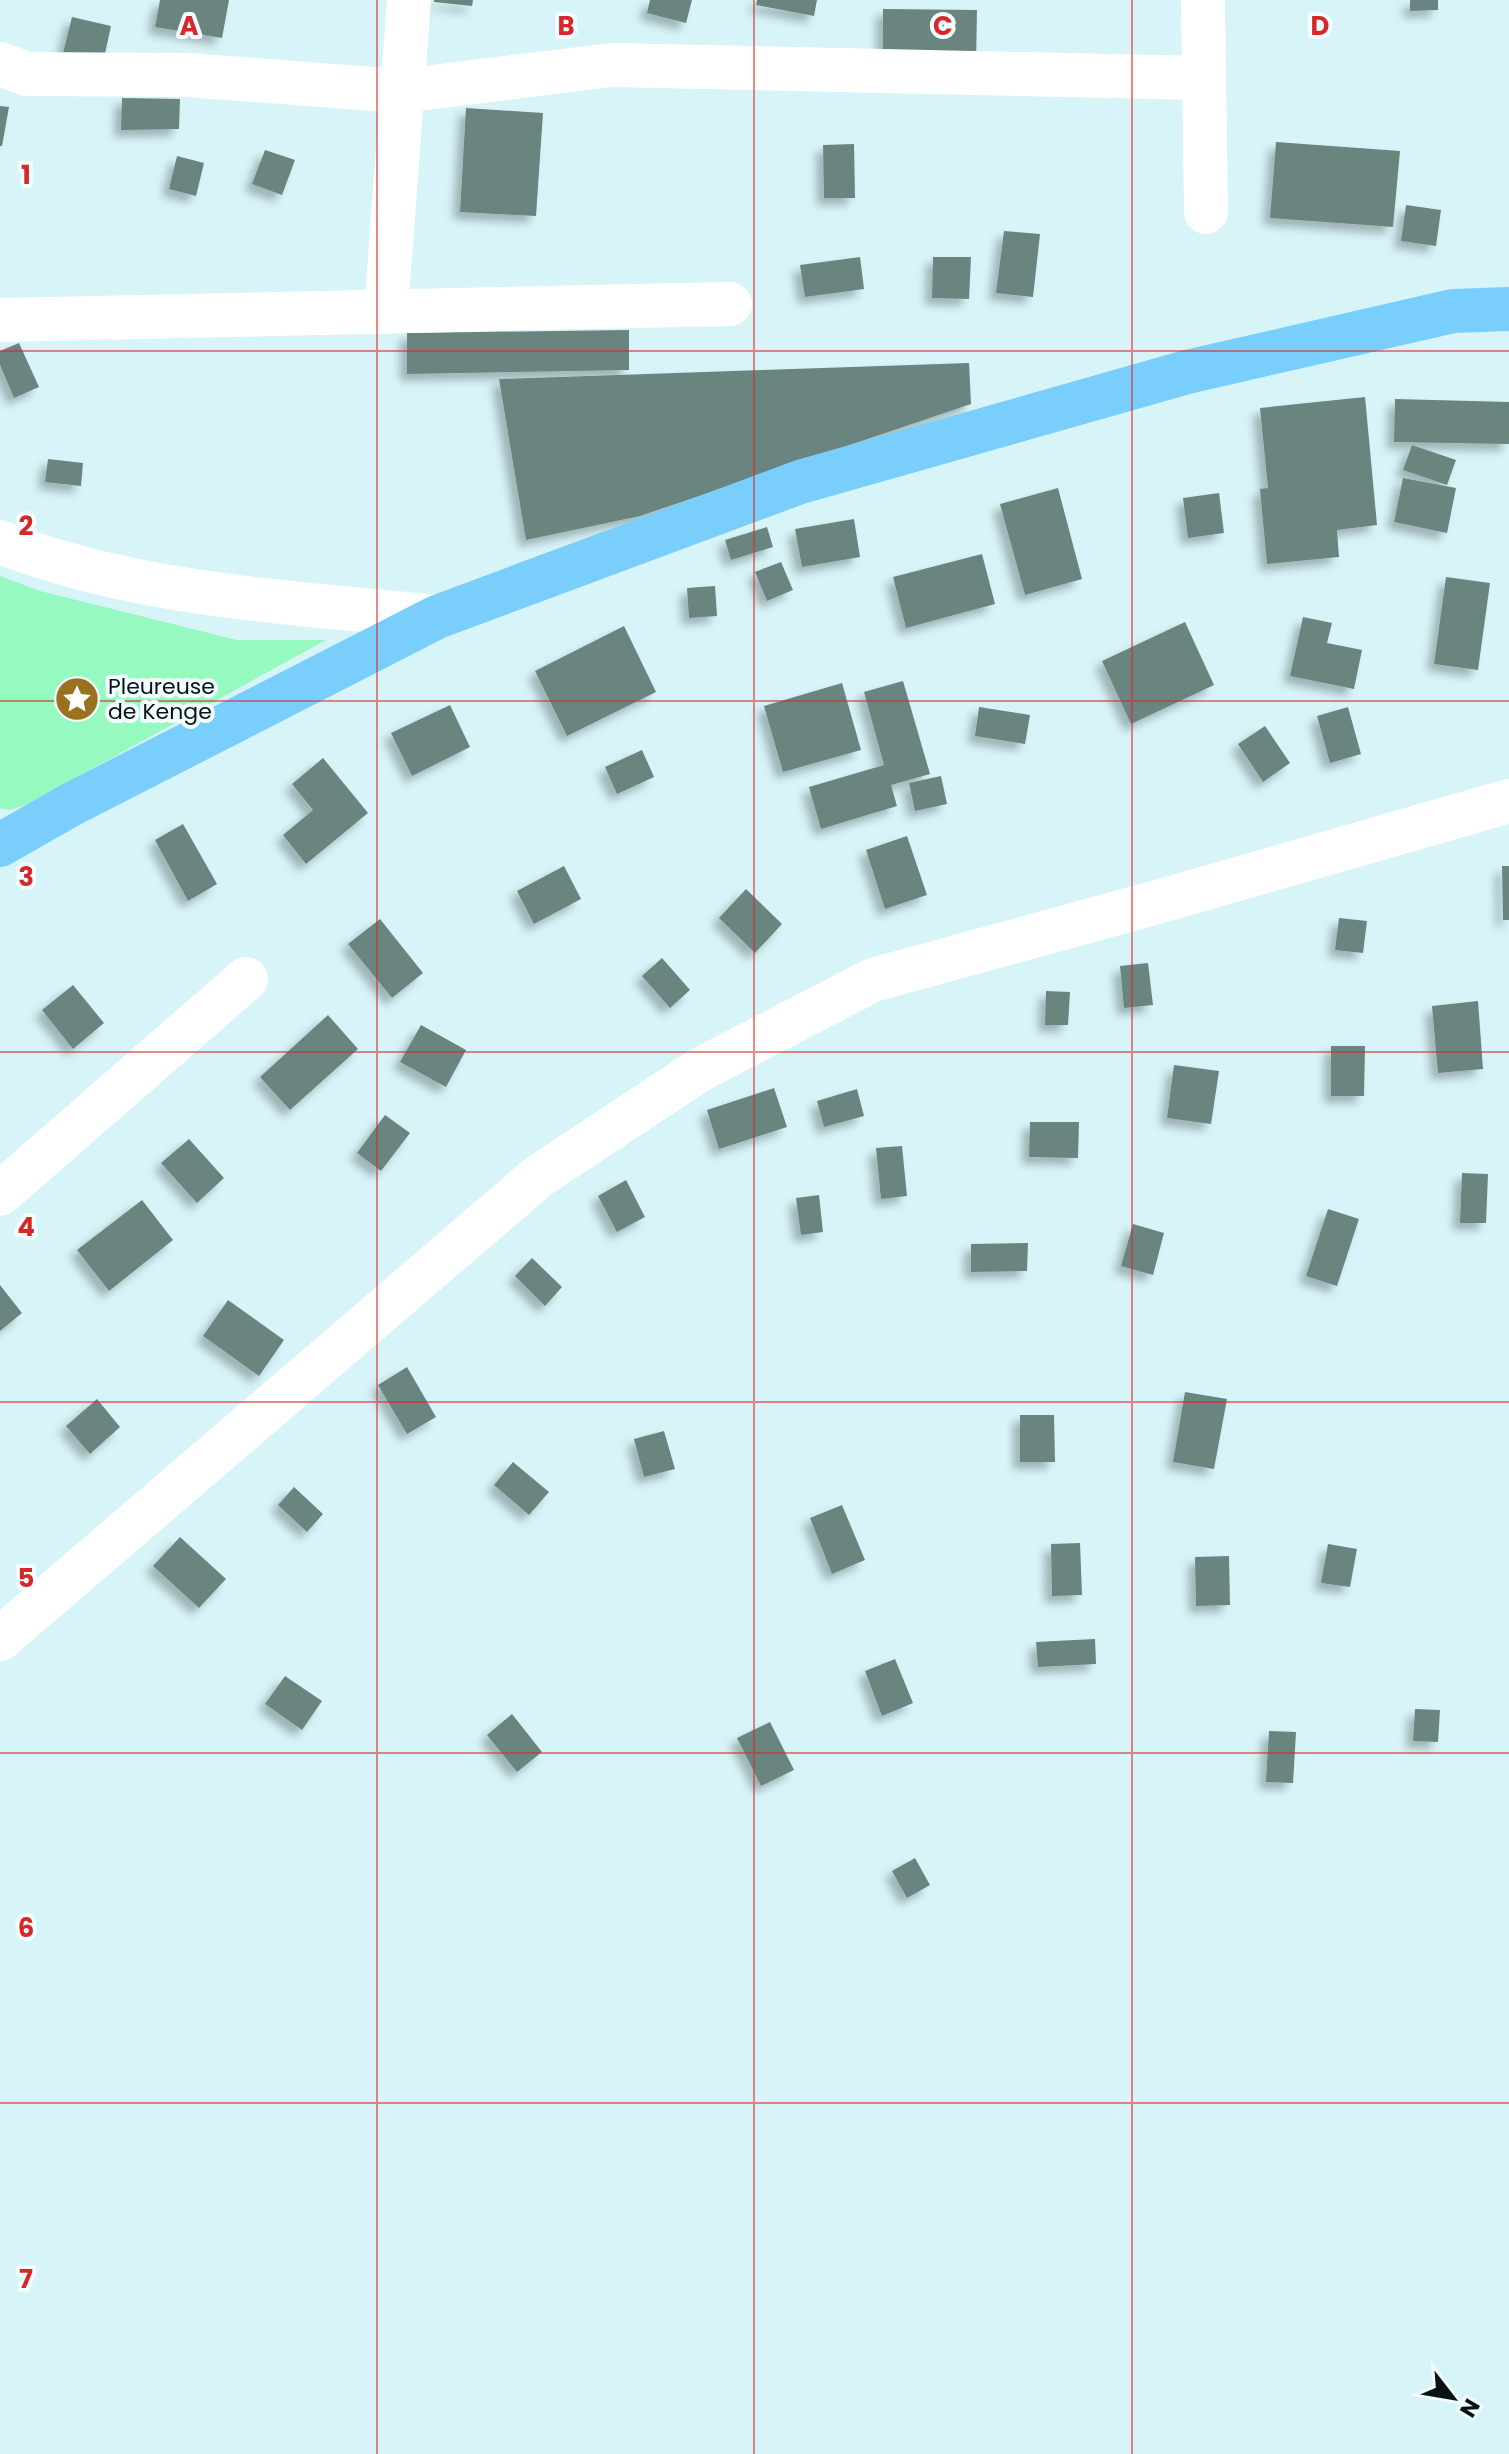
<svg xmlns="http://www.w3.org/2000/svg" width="1509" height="2454" font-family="Poppins,sans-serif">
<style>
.green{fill:#96f9bf}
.building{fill:#6b8580;filter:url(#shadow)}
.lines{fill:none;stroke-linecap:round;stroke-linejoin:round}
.street{stroke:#fff;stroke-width:44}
.secondary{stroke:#fff;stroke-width:44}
.highway{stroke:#7acefb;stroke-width:44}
.grid{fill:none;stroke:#d62828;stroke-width:2;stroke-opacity:0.55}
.labels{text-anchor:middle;stroke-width:8;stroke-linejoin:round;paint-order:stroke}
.poi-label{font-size:22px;fill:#081213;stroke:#f2fdff;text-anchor:start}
.grid-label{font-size:26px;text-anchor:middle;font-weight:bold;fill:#d62828;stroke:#f2fdff;stroke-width:8;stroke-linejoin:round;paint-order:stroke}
</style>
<defs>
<filter id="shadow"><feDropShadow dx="-7" dy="7" stdDeviation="4" flood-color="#0004"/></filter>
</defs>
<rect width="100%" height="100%" fill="#d7f4f8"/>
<path class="green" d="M0,576L40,591L237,640H326L28,804L10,810L0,808Z"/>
<path class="building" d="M160,0H229L222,38L155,27Z
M434,0H473L472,6L434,2Z
M650,0H692L686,23L647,13Z
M757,0H817L814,16L756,5Z
M1410,0H1438V10L1410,11Z
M883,9L977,10L976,64L883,63Z
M72,17L111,26L103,63L63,53Z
M122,98L180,99L179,129L121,130Z
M0,106L9,107L2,146H0Z
M466,108L543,113L536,216L460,212Z
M1276,142L1400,151L1393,227L1270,218Z
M854,144L855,198H824L823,145Z
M265,150L295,160L282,195L252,184Z
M177,156L204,163L196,196L169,189Z
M1406,205L1441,210L1436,246L1401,241Z
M1004,231L1040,234L1033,297L996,293Z
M860,257L864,289L805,297L800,265Z
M933,257H971L969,299L932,298Z
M629,330V370L407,374V333Z
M19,343L39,387L14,398L0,365V351Z
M969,363L971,404L640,516L526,540L499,379Z
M1365,397L1377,525L1337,530L1339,557L1267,564L1260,489L1268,488L1260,408Z
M1395,399L1509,402V444L1394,442Z
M1412,445L1456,460L1447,485L1403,470Z
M48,459L83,463L81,486L45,482Z
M1403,478L1456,488L1447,533L1394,522Z
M1058,488L1082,579L1025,595L1000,504Z
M1219,493L1224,533L1188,538L1183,498Z
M854,519L860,557L802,567L795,529Z
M767,527L773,547L731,560L725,540Z
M982,554L995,604L906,628L893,577Z
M781,562L793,590L767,601L755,572Z
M1446,577L1490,583L1478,670L1434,664Z
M715,586L717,616L689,618L687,588Z
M1303,617L1332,623L1327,643L1362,650L1354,689L1290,676Z
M1185,622L1214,685L1131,724L1102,661Z
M624,626L656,692L567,736L535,671Z
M903,681L930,774L891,785L897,806L821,829L809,787L884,765L864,692Z
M842,683L861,750L783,772L764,706Z
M450,705L470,747L412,776L391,733Z
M979,707L1030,715L1025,744L975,736Z
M1348,707L1361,754L1330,763L1317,716Z
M1265,726L1290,763L1263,782L1238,744Z
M642,750L654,777L617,794L605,767Z
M323,758L368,813L306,864L283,835L313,810L292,784Z
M941,776L947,804L915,811L909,783Z
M183,824L217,884L188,901L155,840Z
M907,836L927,895L885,909L866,850Z
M564,866L581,899L534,924L517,891Z
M1502,866H1509V920H1503Z
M746,889L782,924L755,953L719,918Z
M1339,918L1367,921L1363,953L1335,950Z
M380,919L423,973L392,998L348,944Z
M662,958L690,990L670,1008L642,976Z
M1148,963L1153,1005L1124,1008L1120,966Z
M73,985L104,1023L73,1049L42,1010Z
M1046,991L1070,992L1068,1025H1045Z
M1478,1001L1483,1069L1438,1073L1432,1006Z
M328,1015L358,1049L290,1110L260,1077Z
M421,1025L466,1050L446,1087L400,1062Z
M1331,1046H1365L1364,1096H1331Z
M1174,1065L1219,1071L1211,1124L1167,1118Z
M774,1088L787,1127L719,1149L707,1110Z
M857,1089L864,1116L824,1127L817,1101Z
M385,1115L410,1133L381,1171L357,1153Z
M1030,1122H1079L1078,1158L1029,1157Z
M189,1139L224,1178L197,1203L161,1163Z
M902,1146L907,1196L881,1199L876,1148Z
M1462,1173L1488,1174L1486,1223H1460Z
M626,1180L645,1217L617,1232L598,1196Z
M819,1195L823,1232L801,1235L796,1198Z
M142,1200L173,1240L109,1291L77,1250Z
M1328,1209L1359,1219L1337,1286L1306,1276Z
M1133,1224L1164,1233L1153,1275L1121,1266Z
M1028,1243L1027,1271L971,1272V1244Z
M532,1258L562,1287L545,1306L515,1276Z
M0,1285L22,1313L0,1331Z
M228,1300L284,1340L259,1376L203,1336Z
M407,1367L436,1417L407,1434L378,1385Z
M1185,1392L1227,1399L1214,1469L1173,1462Z
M97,1399L120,1427L90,1454L66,1426Z
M1020,1415H1054L1055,1462H1020Z
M664,1431L675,1469L644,1477L634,1439Z
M513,1462L549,1492L529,1515L494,1485Z
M294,1487L323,1514L307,1532L278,1505Z
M842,1505L865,1560L832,1574L810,1518Z
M180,1537L226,1579L199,1608L153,1566Z
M1080,1543L1082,1595L1052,1596L1051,1544Z
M1328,1544L1357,1549L1350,1587L1321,1583Z
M1229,1556L1230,1605L1196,1606L1195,1557Z
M1095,1639L1096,1664L1038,1667L1036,1642Z
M895,1659L913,1703L882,1716L865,1671Z
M285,1676L322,1701L302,1730L265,1704Z
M1415,1709L1440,1710L1438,1742L1413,1741Z
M512,1714L542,1752L517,1772L487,1735Z
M770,1722L794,1770L761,1786L737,1738Z
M1269,1731L1296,1732L1293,1783L1266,1782Z
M915,1858L930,1885L907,1898L892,1871Z"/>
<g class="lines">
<path class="street" d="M1203,0L1206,212
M0,64L27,74L187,75L401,91L611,65L1204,78
M386,312L409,0
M0,320L730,304
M0,1194L246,979
M0,1639L539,1176L701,1069L873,980L1161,901L1509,801"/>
<path class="secondary" d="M0,542C139,596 291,602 437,617"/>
<path class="highway" d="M0,845L72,804L437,617L800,482L1187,372L1453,311L1509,309"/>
</g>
<path class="grid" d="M377,0V2454M754,0V2454M1132,0V2454M0,351H1509M0,701H1509M0,1052H1509M0,1402H1509M0,1753H1509M0,2103H1509"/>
<defs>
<g id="sight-disc" transform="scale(2.3)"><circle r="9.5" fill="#9a711e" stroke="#f2fdff"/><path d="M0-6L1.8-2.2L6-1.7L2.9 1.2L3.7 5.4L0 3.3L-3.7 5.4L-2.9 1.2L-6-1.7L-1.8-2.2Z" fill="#fff"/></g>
</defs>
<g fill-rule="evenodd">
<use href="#sight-disc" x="77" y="699"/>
</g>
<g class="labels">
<g class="poi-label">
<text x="108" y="694">Pleureuse<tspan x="108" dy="25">de Kenge</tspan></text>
</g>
</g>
<g class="grid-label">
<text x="189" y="35">A</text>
<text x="566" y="35">B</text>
<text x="943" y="35">C</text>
<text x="1320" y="35">D</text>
<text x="26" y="184">1</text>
<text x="26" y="535">2</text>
<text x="26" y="886">3</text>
<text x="26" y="1236">4</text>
<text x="26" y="1587">5</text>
<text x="26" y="1937">6</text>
<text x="26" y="2288">7</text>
</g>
<g transform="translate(1453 2398) rotate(121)" stroke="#f2fdff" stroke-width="6" paint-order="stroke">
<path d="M0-6L14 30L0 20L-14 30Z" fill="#081213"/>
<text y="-12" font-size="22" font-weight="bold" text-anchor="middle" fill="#081213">N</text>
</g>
</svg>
